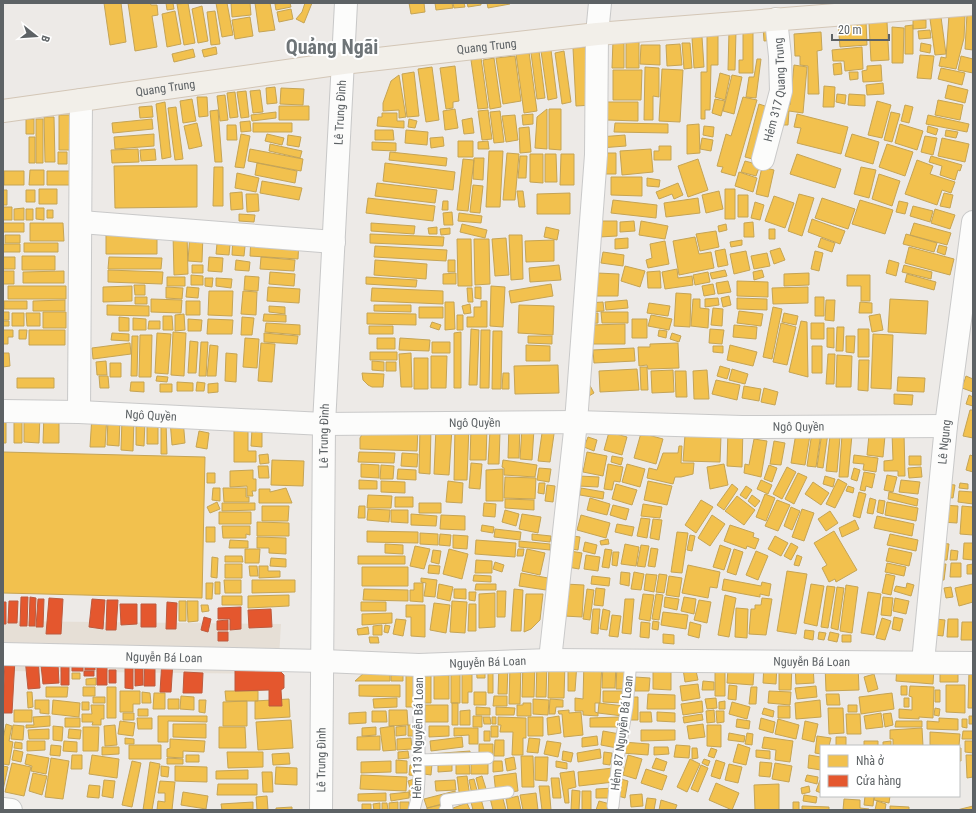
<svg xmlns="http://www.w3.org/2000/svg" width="976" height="813" font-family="'Roboto Condensed',sans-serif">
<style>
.commercial{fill:#e6dfd6}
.homes{fill:#f2c14e;stroke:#c5a455}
.shops{fill:#e4572e;stroke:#bc5a3e}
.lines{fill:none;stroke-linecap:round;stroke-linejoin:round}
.lane-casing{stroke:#c9c9c9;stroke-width:13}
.street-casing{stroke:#c9c9c9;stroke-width:24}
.secondary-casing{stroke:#c8c8c8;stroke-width:24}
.primary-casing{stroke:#d3c6b6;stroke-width:24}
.lane{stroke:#fcfcfb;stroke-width:11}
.street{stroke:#fcfcfb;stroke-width:22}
.secondary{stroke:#fcfcfb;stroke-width:22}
.primary{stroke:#f2efe9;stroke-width:22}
.labels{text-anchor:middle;stroke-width:4;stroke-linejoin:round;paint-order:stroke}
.street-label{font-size:12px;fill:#5d6265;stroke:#fff}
.town-label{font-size:20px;font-weight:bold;fill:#6e7477;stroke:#fff}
</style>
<rect width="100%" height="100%" fill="#edeae7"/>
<path class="commercial" d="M3,621L281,624L278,674L3,671Z"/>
<path class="homes" d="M104,3H121L126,42L110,45Z
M128,3H150L151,5H157L158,15L152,16L157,47L135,51Z
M166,3H173L174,9L167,10Z
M188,3L195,43L184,45L177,4Z
M216,3H227L233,35L222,37Z
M231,3H250L251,15L232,17Z
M255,3H270L275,30L259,32Z
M282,3H290L291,7L276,10L275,4Z
M305,3H312L304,23L296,19L302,12Z
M409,3H424L425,12L411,14Z
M435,3H452L453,8L436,10Z
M453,3H464L465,7L454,8Z
M467,3H481V5L468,7Z
M487,3H510V4L488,8Z
M202,6L208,41L198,43L192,9Z
M291,9L293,19L279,22L277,12Z
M175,11L181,44L167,47L162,14Z
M215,11L220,44L211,45L207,12Z
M967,14H973V50L965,49Z
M949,15L965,16L964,38L956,69L939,66L941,57L946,58Z
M250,17L253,36L235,39L232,20Z
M941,17L946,54L935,55L930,19Z
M913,20H926V28L913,29Z
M866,21L867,45L840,47L838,23Z
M887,22L889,60L871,61L869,23Z
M913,25V54H905V26Z
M763,27L775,40L764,41Z
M892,27L904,28L903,63H892Z
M743,30L753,31V73H739V60H743Z
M930,30L931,38L919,39L918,31Z
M729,31H736L735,70H728Z
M821,32L822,50L817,51L819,94H808V66L800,65V56H795L794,34Z
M707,35H718V65H711L710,110H705V119H701V72H707Z
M702,37L704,67L694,68L692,38Z
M613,40L624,41V68H612Z
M626,42H639V68H626Z
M682,43H690L692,68L684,69Z
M921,43L931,45L930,53L920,51Z
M680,44L682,65L667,66L666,45Z
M641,45H660V65L640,64Z
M216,47L217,54L204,57L202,50Z
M590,47L593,105L576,106L573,48Z
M862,47L863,69L845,71L844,61H833L832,50Z
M193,49L195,57L174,62L172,54Z
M551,50L557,98L548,100L541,51Z
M539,51L545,98L537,99L531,53Z
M564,51L571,102L562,104L555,53Z
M529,52L537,111L524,113L516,54Z
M920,55L934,56L931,79L917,78Z
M515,56L521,101L503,104L496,58Z
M961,56L973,59V73L958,70Z
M481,58L488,108L478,109L471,60Z
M494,58L501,107L490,109L483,60Z
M757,59H761L756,98L746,97L749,77H754Z
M841,63L842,74L834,75L833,64Z
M794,65L807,67L803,113L789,111L788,125H781L783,104L790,105Z
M881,65L882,81L863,82L862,71L867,70V66Z
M455,66L459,101L453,102V108L446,109L440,68Z
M432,67L439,120L426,122L418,69Z
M645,67L659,68V97L653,96V120H644Z
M941,68L965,73L962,85L938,79Z
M662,69L683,70L680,122L659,121Z
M613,70H642L641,100H613Z
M414,72L419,116L407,117L402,74Z
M849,72H858V79L850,80Z
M720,73L730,76L725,100L715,97Z
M399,75L406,117L399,118V110L383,111V103L391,81Z
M732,75L742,77L734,114L723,111Z
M883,83L884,94L867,95L866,85Z
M948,85L968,90L965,103L945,98Z
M824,86L835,87L834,107H823Z
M275,87L277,103L267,104L266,88Z
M281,88L304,89L303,105L280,104Z
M260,90L263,112L253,113L250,91Z
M246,91L249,117L241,118L237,92Z
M235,92L238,117L230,118L227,93Z
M837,94L846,95L845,104L836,102Z
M849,94L865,95V106L848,105Z
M225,95L228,120L220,121L217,96Z
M197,97H207L208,116L199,117Z
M743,97L757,100L735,176L721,172L723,167L717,166L726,134L731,136Z
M192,99L196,121L183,123L180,101Z
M715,99L725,101L721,116L712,113Z
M938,100L963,105L960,120L935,115Z
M877,101L891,105L882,138L868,135Z
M165,102L171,157L162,159L156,104Z
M607,102H638V121L607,120Z
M759,104L774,109L760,161L745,157Z
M905,105L913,107L909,123L901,121Z
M152,106L153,117L140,118L139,107Z
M279,106H309V120H279Z
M176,107L183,159L175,160L168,108Z
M455,109L458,128L445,130L443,111Z
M547,109V149L535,148L537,117Z
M549,109H561V150L549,149Z
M218,110L222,162H215L210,111Z
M488,110L492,139L482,140L478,111Z
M500,111L504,142L494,143L490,112Z
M276,112V118L252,121L251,115Z
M891,112L900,114L892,142L884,140Z
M382,113H397V121H404V128L377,126L378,117H382Z
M533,114V124L523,125L522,115Z
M797,114L848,127L841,154L797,143L801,128L794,127Z
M59,115H74V150H59Z
M515,115L518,140L506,142L502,116Z
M928,115L969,124L967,132L926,124Z
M44,117H54L55,162H45Z
M472,118L474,133L464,134L462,120Z
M26,119H34V134H26Z
M36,119H43V163H36Z
M152,119L153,129L113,133L112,123Z
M409,119L417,121L415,128L408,127Z
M250,121L251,131L241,132L240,122Z
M197,123L202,146L189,149L184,126Z
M253,123H292V132H253Z
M615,123L668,124V133L614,132Z
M699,124L700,153L687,154V125Z
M900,124L923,131L917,150L895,143Z
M227,125H236L237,140H227Z
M704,126L714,127L713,137L703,135Z
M928,126L938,129L936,135L927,132Z
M529,127L531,152L520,153L519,128Z
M375,130H393L394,140H375Z
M406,130L428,132L427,145L405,143Z
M946,130L958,132L956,138L945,136Z
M154,134V146L115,149L114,137Z
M241,134L250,136L244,168L235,167Z
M267,134L284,138L282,145L265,141Z
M852,134L879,142L873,164L845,156Z
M288,135L301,137L299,147L287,145Z
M625,135L626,146L600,148L599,137Z
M925,136L937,138L933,155L921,152Z
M29,137H35V163H29Z
M443,137L444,146L431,148L430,138Z
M702,138L713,140L711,151L700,149Z
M942,138L969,144L965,162L938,156Z
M458,141H473V157H458Z
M488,141L489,149H478V142Z
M372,142L396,143V151L372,150Z
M270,144L302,151L300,158L269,151Z
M887,144L913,152L905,176L879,167Z
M659,146H671V160H654V151H659Z
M138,149L139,162L112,163L111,150Z
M155,149L156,160L141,161L140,150Z
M250,149L303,159L301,171L248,161Z
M651,149L653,172L622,175L620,151Z
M489,151H503L500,207H486Z
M58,152H67V164H58Z
M390,152L447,158L446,166L389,160Z
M507,153L519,154L515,200H503Z
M599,153H616V174H599Z
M530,154H543V183L530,182Z
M545,154H556L557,182H545Z
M561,154H574V185H560Z
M797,154L841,169L835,188L790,174Z
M520,156H527L526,178H518Z
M931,156L962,165L960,171L958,170L955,180L940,175L942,166L929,162Z
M474,158H484L483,180L473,179Z
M463,159L474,160L468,211L457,210Z
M698,159L708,190L688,197L678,166Z
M917,160L933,166L930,174L955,182L951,193L942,190L937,205L905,194Z
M745,161L760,165L756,176L741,172Z
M257,163L297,171L295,183L255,175Z
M385,163L455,172L453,190L383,181Z
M197,165V207L115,208L114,166Z
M214,167H223V206H213Z
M762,167L774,170L768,197L756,194Z
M861,167L876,170L869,198L854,194Z
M30,170H44V185H29Z
M4,171H24V185H4Z
M47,171H71L72,185H47Z
M739,172L757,178L753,192L735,186Z
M237,173L259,178L256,192L235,188Z
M879,174L900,181L892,206L872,199Z
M611,177H642V196L611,195Z
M647,178L660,180L659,187L647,186Z
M262,181L302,188L299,200L260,193Z
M377,183L437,190L435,203L375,196Z
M678,183L683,195L674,199L672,194L659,199L656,192Z
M473,185L483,186L480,213L470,212Z
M39,189H57V204H39Z
M725,189H735V219H725Z
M3,190H7V205H3Z
M26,190H35V202H26Z
M517,191H523L525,207H519Z
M719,191L723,209L706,213L702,195Z
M242,192L243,209L231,210L230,193Z
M570,193V214H537V194Z
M944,193L953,195L950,208L940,206Z
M246,194H258L259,211L247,212Z
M799,194L814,198L802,236L788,231Z
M738,195H748V217H738Z
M774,196L794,203L785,228L765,221Z
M368,198L435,206L433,221L366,213Z
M698,198L700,213L666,217L664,203Z
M822,198L855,209L848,229L815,218Z
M613,200L657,205L656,218L611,213Z
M860,200L893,210L885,234L852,224Z
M443,201H448V210H442Z
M899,201L908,203L905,214L896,212Z
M755,202L764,205L760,220L751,218Z
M913,206L933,211L930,222L910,216Z
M3,207H12V220H3Z
M24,208V220H14V209Z
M36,208H44V220L36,219Z
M26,209H33V220H26Z
M935,209L955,215L950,229L931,223Z
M47,210H53V218H47Z
M452,212L453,225H444L443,213Z
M459,213L482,216L481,223L458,221Z
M239,214L255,215L254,222L239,221Z
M812,219L845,231L840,244L808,232Z
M598,221H617V236L599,237Z
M634,221L635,231L620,232V222Z
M641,221L668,226L665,239L639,235Z
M753,222L754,237H744V223Z
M3,223H24V232H3Z
M30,223H63L64,241H30Z
M371,223L415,226L414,234L371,231Z
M914,223L951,233L947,245L910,235Z
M462,224L487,230L485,238L460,232Z
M726,224L727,230L719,232L718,226Z
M437,227V234H429L428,228Z
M546,227L559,230L557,240L544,237Z
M450,228V234L441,235L440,229Z
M769,229H775V239H769Z
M716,231L719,247L700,251L696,234Z
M157,233V254H106V234Z
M187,233L188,274L174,275L173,234Z
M190,233L203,234L202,262L188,261Z
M218,233L231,234L229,255L216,254Z
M370,234L444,237L443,246L370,243Z
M906,234L937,243L934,252L903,244Z
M5,235H20V243H5Z
M509,235H522L523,279L511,280Z
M233,236L246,237L244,256L232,255Z
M251,237L299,240L298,259L250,256Z
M695,237L699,254L711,252L714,268L679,275L673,241Z
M506,238L509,275L495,276L492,239Z
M628,238V248L615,249V239Z
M821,238L835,243L832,252L818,247Z
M457,239H471L472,286H458Z
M474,239H489L490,284L475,285Z
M554,240V261L526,262L525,241Z
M742,240V245L731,247L730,242Z
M665,241L669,264L648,268L646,260L652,258L650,244Z
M24,243H58V252H24Z
M3,244H20V252H3Z
M939,245L947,247L945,255L937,252Z
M375,246L447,250L446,261L374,257Z
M909,247L954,259L950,275L905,263Z
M780,248L785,260L774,264L770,251Z
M725,249L728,265L718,267L715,251Z
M746,251L750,270L734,274L730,254Z
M815,251L823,253L819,271L811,269Z
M603,252L624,255L623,266L601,263Z
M767,253L770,266L754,269L751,256Z
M22,256H55V270H22Z
M3,257H15V269H3Z
M109,257L162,258L161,269H108Z
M209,257L223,258L222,272L208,271Z
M261,257L295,260L294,271L260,269Z
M236,260L250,262L249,271L235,270Z
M375,260L427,264L426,279L374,275Z
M448,260H455V272H448Z
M889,260L899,263L896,276L886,273Z
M192,265H203V273H192Z
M559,265L561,280L530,282L529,268Z
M904,265L932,272L931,279L902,272Z
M625,266L645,271L640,287L621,281Z
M677,269L678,278L692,276L693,285L665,289L662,272Z
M108,270L163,272L162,284L108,282Z
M725,270L727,276L712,279L710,273Z
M762,270L764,277L754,280L753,272Z
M3,271H14V284H3Z
M64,271V283H23V272Z
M660,271L661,288H648L647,272Z
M270,272L295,274L294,286L269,284Z
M708,272L710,282L695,285L693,275Z
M456,273V284H443V274Z
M597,273L619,274L618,296H596Z
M809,273V285L784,286V274Z
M907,274L936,282L934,290L905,282Z
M191,275L203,276V285H191Z
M847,275H870V301H861V286H847Z
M245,276L259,277L258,291L244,290Z
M167,277H185V286H167Z
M366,277L417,280L416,287L366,284Z
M205,278H213L212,287L205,286Z
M216,278L232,279L231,288L216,286Z
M728,281L731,292L718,294L716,283Z
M737,281L768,282V297L737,296Z
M551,284L553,296L511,303L509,291Z
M713,284L715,294L704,296L702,286Z
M134,285H145V295H135Z
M8,286H66V299H8Z
M132,286V301L103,302V287Z
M491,286L505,287L503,327L490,326Z
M166,287L183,288L182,299L166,298Z
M187,287L199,288L198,298L186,297Z
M268,287L300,289L299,303L267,301Z
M475,287H481V299L475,298Z
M808,287V303L773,304L772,288Z
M372,288L443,291V304L371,301Z
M467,288H472L473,302H468Z
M209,291H233L232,316L208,315Z
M243,291L257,292L256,315L241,314Z
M676,293L691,294L690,327L674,326Z
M729,296L731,305L723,307L721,298Z
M135,297H147V304H135Z
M815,297H824V316H815Z
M718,298L719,305L705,307V299Z
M737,298L767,299V310L737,309Z
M151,299L182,300L181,313L151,312Z
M693,299H700V308L709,309L708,328L691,326Z
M890,299L928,301L926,334L888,332Z
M65,300V311H33V301Z
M627,300L628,308L606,310L605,302Z
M826,300H835L834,321L825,320Z
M4,301H27V309H4Z
M186,301H200V315H186Z
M481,301H487V327H467V317H474V307H481Z
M445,302H454L455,329L445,330Z
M603,302L604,311L587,312L586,303Z
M860,302L872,303V313H859Z
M649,303L670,306L668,316L647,313Z
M470,304L471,313L464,314L462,306Z
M107,305L149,306V316L107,315Z
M374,305H411V312L374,311Z
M519,305L554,306L553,335L518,333Z
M269,306L285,307V314L269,312Z
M419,307H443V318H419Z
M773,307L782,309L772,359L763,357Z
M713,308L723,309L722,326L711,325Z
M739,311L763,314L761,326L737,323Z
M3,312H9V320H3Z
M43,312H66V328H43Z
M601,312H628V323H602Z
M12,313H24V326H12Z
M26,313H40V326H27Z
M367,313L416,314V325L367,324Z
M586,313H598V323L586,324Z
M784,313L798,316L796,325L782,322Z
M184,314L185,330L175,331V315Z
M264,314L286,315V322L263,321Z
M880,314L883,330L872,332L869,316Z
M457,315H463V330H457Z
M651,315L672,319L669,330L648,326Z
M163,316H172L173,330H163Z
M119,317L129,318V331H119Z
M242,317L254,318L252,335H241Z
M133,318L146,319V330H133Z
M188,319L202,320L201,331H188Z
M208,319L233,320L232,334H207Z
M632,319H647V338H632Z
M3,321H9V326H3Z
M149,321H160V329H148Z
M801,321L807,322L808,377L789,372Z
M432,322L441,325L439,330L430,327Z
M266,323L300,325V335L265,332Z
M781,323L796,327L787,365L773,362Z
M811,323H824V339H811Z
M625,324V344H591V325Z
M734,325L757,327L756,339L733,337Z
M369,326H393V334H369Z
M837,327H844L843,351H836Z
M827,328H834V348L827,347Z
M471,329L479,330L477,385H469Z
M710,329L724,330L722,344L709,343Z
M858,329H869V357H858Z
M3,330H13V337H8V344H3Z
M19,330H27L26,339H19Z
M29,330H65V345H29Z
M481,330H490L489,388H480Z
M659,330L667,331L666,338L658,336Z
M493,331H502L501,389H492Z
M173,332L186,333L184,376L171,375Z
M461,332V388H454V333Z
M112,333L129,334V341L111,340Z
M157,333L171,334L168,374L155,373Z
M264,333L298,336L297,344L264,342Z
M672,333L681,336L679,342L670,339Z
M873,334L893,335L891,389L871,388Z
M140,335H152L151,377H139Z
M132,336H138L137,376H131Z
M528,336H552V344L528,343Z
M846,336H855L854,353L846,352Z
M245,338L259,339L257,368L243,367Z
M377,338H395V349H377Z
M400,338L430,340L429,351L399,350Z
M190,341L198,342L196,373H188Z
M201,342H208L206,376H199Z
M432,342H450V353H432Z
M130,343L131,354L93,359L92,348Z
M261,343L275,344L272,382L258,381Z
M678,343L679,368L648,369L647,365L639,366L638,347H650V344Z
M210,345L218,346L216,376H207Z
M526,345L550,346V361H526Z
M730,345L757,352L753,366L727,360Z
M713,346H723V353L713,352Z
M812,346H822V373H812Z
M634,348L635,361L594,363L593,350Z
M370,352H397V360H370Z
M3,353H9L10,366L3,367Z
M226,353L237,354L236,382L225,381Z
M411,353L412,387H401L399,354Z
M828,354H835L834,384H826Z
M837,355L852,356L851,387H836Z
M431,356H447L446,388H431Z
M414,358H428V389H414Z
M859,360H869L868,391L858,390Z
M106,361L107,375H97L96,362Z
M372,361L384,362V371L372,370Z
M386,362H396V371H386Z
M110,363H121V377H110Z
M558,365L559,393L515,394L514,366Z
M720,366L730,369L727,379L717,376Z
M640,367H647L648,390H641Z
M637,369L639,390L600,392L599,371Z
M732,369L748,374L745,384L729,380Z
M673,370L674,392L652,393L651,371Z
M707,370L709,399H694L693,371Z
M675,371H686L687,397H676Z
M362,373L384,374L383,387H372L368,385L363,380Z
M503,373H509V389H502Z
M99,376H108L109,388H100Z
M157,376L168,377L167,382L156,381Z
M966,376L973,379V392L962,388Z
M898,377L925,378L924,392L897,391Z
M17,378H54V388H17Z
M587,380L594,393L589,396Z
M716,380L740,385L737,400L712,394Z
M131,382H144V392L130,391Z
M177,382L193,383V391H177Z
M197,382L205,383L204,391H196Z
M218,383V392L208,393V384Z
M160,384H172V392H160Z
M744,386L761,389L759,401L742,398Z
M764,388L778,392L775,405L761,402Z
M894,394L913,395L912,405L894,404Z
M969,395L973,397V406L966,404Z
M970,410H973V438L963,436Z
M3,412H6V443H3Z
M14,412H22V443H14Z
M24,413L40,414L39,443L24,442Z
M44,413H59V443H43Z
M92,415H107L105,447H90Z
M108,418L120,419L119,446L107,445Z
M147,418H158V444H147Z
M122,419L134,420L133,451L121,450Z
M183,419L185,443L172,445L170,420Z
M136,421H145L144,446L136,445Z
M161,422H166L167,454H161Z
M509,424H520L519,458H508Z
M234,425H248V451H256V462H234Z
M455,426H469L467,480H454Z
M543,426L555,427L550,462L538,461Z
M418,427L417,451L360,449V438L364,431Z
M420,427H431L430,474L419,473Z
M436,428H452L449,475L434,474Z
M471,428H487L486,460H470Z
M522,428L534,429L532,460L520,459Z
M728,428H743L742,467L727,466Z
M252,429H262V447L251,446Z
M490,430L500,431L499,464H488Z
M199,431L209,433L207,449L196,447Z
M609,432L627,437L622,455L604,450Z
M812,432L821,433L816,467L807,466Z
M822,432L828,433L823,468L817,467Z
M641,433L663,439L656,464L634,458Z
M796,433L810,435L805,465L791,463Z
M892,433H904L905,476H898V471H884V461L893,460Z
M685,435L721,436L720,462L683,461Z
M842,435H852L848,477H839Z
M869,435L885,436L883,457L867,455Z
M830,436L840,437L837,472L826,471Z
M588,437L597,440L594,451L584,447Z
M754,439L767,441L761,477L744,473L745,464L749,465Z
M774,441L785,443L781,465L770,464Z
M679,446H682L681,463H694L693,474L681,477H675L673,484L647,478L649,468L657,470L663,453H678Z
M3,452L205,457L202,598L3,593Z
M359,452L395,453L394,463L358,462Z
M587,452L607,456L603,476L583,472Z
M402,453L418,454L417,467L401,466Z
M268,454L269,463L260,464L259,455Z
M854,455L878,458L876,472L863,470L864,464L853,463Z
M970,455L973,456V472L966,470Z
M612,456L623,458L621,465L611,462Z
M909,456H921V465H909Z
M272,460L304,461L303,486L271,485Z
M503,460L537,465L535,477L504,475V468L502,467Z
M471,463L482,464L480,489L469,488Z
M361,464L379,465V478L361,477Z
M608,464L623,467L620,482L614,481L612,490L604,489Z
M627,464L645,469L640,487L622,482Z
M724,464L728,485L710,489L707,467Z
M381,465L394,466L393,479H380Z
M769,465L777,468L772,482L764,479Z
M258,466H268L269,478H259Z
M787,467L796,472L782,499L773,494Z
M921,467L922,477L909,478L908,468Z
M539,468L551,469L549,482L537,480Z
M854,468L860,470L857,481L851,479Z
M398,469L416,470V480L397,479Z
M503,469V501H486V470Z
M253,470V479H256V491H252L253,496H247V486L230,487V471Z
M864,472L875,474L872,488L866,486L865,491L860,490Z
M207,473H215V483H207Z
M798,473L807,477L794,504L785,499Z
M887,475L897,477L893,492L884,490Z
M579,476L599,477L598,487L578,486Z
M825,476L835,479L833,487L823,484Z
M505,477L536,478L535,499L504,498Z
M838,479L847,484L835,508L826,504Z
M359,480L377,481V489H359Z
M761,480L772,485L768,494L757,489Z
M901,480L920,482L918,494L899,492Z
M381,481L405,482V493L381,492Z
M448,481L463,483L462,503L446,502Z
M648,481L672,486L667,505L644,500Z
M813,482L829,493L821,505L805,494Z
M539,483H545L544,494L538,493Z
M960,483L968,484V489L959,488Z
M616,484L637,490L632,505L612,499Z
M732,484L738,489L724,510L717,505Z
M946,484L955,485L953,498L944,497Z
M547,485L555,486L553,502L545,501Z
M746,486L752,490L746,499L740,495Z
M848,486L854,488L853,493L846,491Z
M213,488H220V501L212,500Z
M223,488H246V497H249V502H224Z
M286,488L292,503H259V489H270V492Z
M581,488L604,492L603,499L580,495Z
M959,491L973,492V504L958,502Z
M859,492L866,494L860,518L853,516Z
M889,492L918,499L917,506L888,499Z
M765,494L775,498L766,521L756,517Z
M368,495L392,496L391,508H367Z
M752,495L760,501L755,507L748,501Z
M737,496L755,510L744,525L725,511Z
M395,497H413V507H395Z
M590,498L610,504L607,515L587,510Z
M870,498L876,500L873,514L867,513Z
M505,499L534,500V510L505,508Z
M701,500L713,507L696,533L685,525Z
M777,500L790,505L778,531L765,526Z
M879,500L885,501L883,514L877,512Z
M217,502L220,509L210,513L207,507Z
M887,502L918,508L916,521L885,515Z
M222,503H255V510L222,511Z
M419,503H441V513H419Z
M484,503L496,504L495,517L483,516Z
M643,504L662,507L660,518L641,516Z
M613,505L629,509L626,520L610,515Z
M942,505L958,506L957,523L941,522Z
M262,506H289L288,521H262Z
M359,506H365V518H358Z
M962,506L973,507V535L960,534Z
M791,507L800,511L792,530L784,526Z
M368,509L390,510L389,522L367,520Z
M802,509L814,513L804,541L792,537Z
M391,510H408V523L391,522Z
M505,510L519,514L516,526L502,522Z
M830,511L838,523L826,531L818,519Z
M219,512H251V524H219Z
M411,514L437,516L436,526L411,525Z
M522,514L541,517L538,533L519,529Z
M441,515L465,516V530L440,529Z
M581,515L610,523L606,538L577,530Z
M712,515L725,524L710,546L698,538Z
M877,516L914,524L912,536L874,528Z
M641,518L650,519L647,538L637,536Z
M653,519L662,520L659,540L650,538Z
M855,520L859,529L842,537L839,528Z
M257,522L289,523V536H257Z
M617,524L634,527L632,536L615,532Z
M482,525L494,527L493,533L481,531Z
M730,525L754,533L753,537L759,539L755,549L747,546L746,549L724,541Z
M222,526H250V535L246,534V538H223Z
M206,527H215V542H206Z
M495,529L521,532L520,540L494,537Z
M367,531L418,532V543L367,542Z
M834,531L857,570L836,582L835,579L829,582L822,568L827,565L814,543Z
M677,532L688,533L682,573L671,572Z
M420,533L438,534V545L420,544Z
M440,534L451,535L450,546L439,545Z
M532,534L551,536L550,542L532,540Z
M890,534L918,540L916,551L887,545Z
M453,535L468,536L467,549L453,548Z
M567,535L580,537L578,550L565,548Z
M690,535L695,536L692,551L687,550Z
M775,536L788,543L781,556L768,549Z
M257,537L286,538V554L269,553V548H257Z
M608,539L609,544L601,545L600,541Z
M230,540L248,541V548H229Z
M476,540L516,543L515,557L475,554Z
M519,541L550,544V550L519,547Z
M585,542L597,545L595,554L583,551Z
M791,543L798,547L791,560L784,556Z
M942,543L949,544L947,560H940Z
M964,543H973V560L963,559Z
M385,544L403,545V554L385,553Z
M625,544L639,547L636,566L621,564Z
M641,545L649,546L645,567L637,566Z
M720,545L731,549L724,570L713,567Z
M415,546L430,549L424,569L410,566Z
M651,548L658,549L655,567L648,566Z
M889,548L912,553L909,566L886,561Z
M245,549H260L259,563H245Z
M449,549L468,554L462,579L443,574Z
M518,549H524L523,556H517Z
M527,549L545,553L540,575L522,571Z
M605,549L612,550L609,568L602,567Z
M734,549L743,552L736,575L727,572Z
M433,550L441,551L439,564L431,562Z
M564,550L582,553L579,569L562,566Z
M951,550L958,551L957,560H950Z
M756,551L768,556L758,580L746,575Z
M613,552H619L617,566L612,565Z
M586,555L600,557L598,571L584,569Z
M797,555L802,557L799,566L794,565Z
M225,556H242L243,562H225Z
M358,556H405V564H358Z
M212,557L218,558L217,578L211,577Z
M271,558L286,559V567L270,566Z
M476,560L492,561V573H475Z
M495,562L504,565L502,572L493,569Z
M887,563L906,567L904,576L885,572Z
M951,563H961V577H950Z
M225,564H242V578H225Z
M939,564H946L944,580H938Z
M973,564V574H967V565Z
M429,565L440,566L439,574L428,573Z
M688,565L720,572L717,588L710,587L708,598L682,593Z
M249,566H257L258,576H250Z
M259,566H268V571H280V577L259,578Z
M362,567H408V586H362Z
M787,571L807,574L796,634L777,631Z
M621,572L630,573L629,586L620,584Z
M634,572L644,574L641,590L631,589Z
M521,573L548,578L546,590L519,586Z
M646,574L657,575L654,592L644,590Z
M659,574L667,575L664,593L656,592Z
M886,574L895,576L891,595L882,593Z
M474,575L491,576V582L473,581Z
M592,576L610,578L609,586L591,584Z
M669,576L682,578L679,597L666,595Z
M421,578L437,580L435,597L424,596L426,583L421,582Z
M724,579L761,586L762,582L771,584L769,596L760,594V597L722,590Z
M224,580H241V593H225Z
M252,580H295V592L252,593Z
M215,582H220V594H215Z
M206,583H213L212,599H206Z
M414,583H423V602L410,601V590H414Z
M907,583L914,585L911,596L894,591L896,586L906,588Z
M439,584L453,587L450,601L437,598Z
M476,584H496V590H475Z
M565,584L584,585L582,617L564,616Z
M811,584L824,586L817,626L804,623Z
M973,584V602L959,606L955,588Z
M846,585L858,587L852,633L840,631Z
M827,586L835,587L828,628L821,627Z
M837,587L844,588L838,630L831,628Z
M951,587L953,597L946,598L944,588Z
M596,588L605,589L603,606L594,605Z
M364,589L408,590V601L363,600Z
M454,589H466V599L454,598Z
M514,589L523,590L521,631H511Z
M587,589L594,590L590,620L583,619Z
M497,591H506L505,617H497Z
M469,592H476L475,601L469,600Z
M868,592L881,594L874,635L861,633Z
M495,593V627L479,628V594Z
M526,594H543L540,620L531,629L524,632Z
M643,594L654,595L650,621L639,619Z
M656,594L663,595L659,620L652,619Z
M289,595V606L248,608V596Z
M725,595L736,598L729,637L718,635Z
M222,596H242V605H222Z
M665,597L679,599L677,610L664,607Z
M684,597L696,599L694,614L681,611Z
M883,597L893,598L891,616L881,615Z
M762,598L772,599L766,635L749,634L751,609H755V605H761Z
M895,598L909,601L906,614L893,611Z
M625,599H634L631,634L622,633Z
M699,600L711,602L707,623L694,620Z
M179,601H186V621H179Z
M187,601H198V621L188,622Z
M452,601L467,602L465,633L450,632Z
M361,602H386V611H361Z
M434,603L450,605L446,633L430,630Z
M469,604H476V631H468Z
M201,605H208L209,611L202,612Z
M406,605H425V637L411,636V617H406Z
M736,608L748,609L747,638L735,637Z
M593,609H600L598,634L591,633Z
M603,609L610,611L607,630L600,629Z
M663,612L688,615L686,629L661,625Z
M392,613V623L362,625V614Z
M612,615L621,616L618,637L609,636Z
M894,617L903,619L900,631L892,629Z
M882,618L891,621L885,640L876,638Z
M396,619L406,620L403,636L393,634Z
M936,619L945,620L943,636L934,635Z
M948,619H958V637H947Z
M653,621L659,622L658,630L652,629Z
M641,622L650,623L649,638L640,637Z
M690,622L701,625L699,638L688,635Z
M962,622H973V640H961Z
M382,625V635H373V626Z
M385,625L390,626L388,633L384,632Z
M368,627L369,634L358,635L357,629Z
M805,630L814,631L813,640L804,638Z
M819,632L826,633L824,640L818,639Z
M830,632L839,634L837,642L828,640Z
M663,634L674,635V644L663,643Z
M842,635H851V642H842Z
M369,637H378L379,643H370Z
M584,661L602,662L600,703H595V712L598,713V716L583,715V711H575V698L583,699Z
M523,662H535L534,697H522Z
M537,662H547L546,697H536Z
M549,662L565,663L564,698H548Z
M568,663H577L575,691H568Z
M603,663H616L615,688H602Z
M940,663H958V682H940Z
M451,664H460V703H451Z
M499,664H508L507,694H498Z
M510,664H521L520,704H509Z
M617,664H629L628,689H616Z
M764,664L777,665L776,684L763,683Z
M813,664L814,683L796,684L795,665Z
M858,664L859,690L826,691L825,665Z
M391,665L403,666V681H391Z
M434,665H449V699H434Z
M476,665H485V678H477Z
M779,665H792L791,690H779Z
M897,665L934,668L933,684L896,681Z
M462,666H472V692H468V703H462Z
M695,666L698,680L685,682L683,669Z
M390,667V681H355L365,672Z
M406,668H413V707H406Z
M424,668H431V703H424Z
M488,668H493V693H488Z
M653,669H671V690L653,689Z
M728,669L754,671L753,685L727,683Z
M715,671H725V696H715Z
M969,671H973V708H968Z
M72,673H80V679H72Z
M874,674L878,689L868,692L864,677Z
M635,677L650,678L649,691H635Z
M96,678V685H86V679Z
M703,681L714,682V690H702Z
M698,684L700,698L682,701L680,686Z
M359,685H400V697L359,696Z
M729,685L737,686L736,700L728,699Z
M946,685H965V713L946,712Z
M816,686L817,697L797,699L795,688Z
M901,686H907V695H901Z
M910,686L934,687L933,718L919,717V719L899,718V709L912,710V697L909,696Z
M46,687H68L67,697H46Z
M83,687H95V696H83Z
M107,687H116V718H107Z
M751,687H757L756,704H749Z
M935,690H940V702H935Z
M120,691H140V704H133V712H120Z
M225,691H258V701H226Z
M603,691H622V703L603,702Z
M769,691L791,692L790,705L768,703Z
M27,692H32L33,707L28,708Z
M142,692L150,693L151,703H142Z
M474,692H486V705H474Z
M154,693H165V709H153Z
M892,693L894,709L861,714L859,697Z
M648,694L675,695V709H647Z
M826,694H839L840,705H827Z
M181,696L194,697V710L180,709Z
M494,696H507V706H493Z
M93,697H105V703H93Z
M630,697H638V720H629Z
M397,698V707L374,708L373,699Z
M716,698L717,708L707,709L705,699Z
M904,698H909V707H904Z
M168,699H179V709H168Z
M289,699L290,717L255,719V701Z
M533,699L549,700L548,715L533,714Z
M550,699L563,700V707H556L555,714H549Z
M35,700H49V714L40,713V709H35Z
M53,700L80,703L79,717L52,714Z
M199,700H206L205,713L199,712Z
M820,700L821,717L796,719L795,703Z
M247,701V726H223V702Z
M702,701L703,712L683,715L681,704Z
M725,701V709H719V702Z
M82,702H89V710H82Z
M732,702L750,707L747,719L729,714Z
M452,703H458V725H452Z
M523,703H531V716H517V705H523Z
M599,703L624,706L623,716L598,713Z
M91,705H104V719H101V725H92L93,722H82V714H92Z
M425,705H448V722H425Z
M848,705H857V712H848Z
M778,706H790V718H778Z
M476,707L490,708V715H476Z
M496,707L515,708L514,715H496Z
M764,708L774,711L773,717L762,714Z
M828,708H843L844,733L829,734Z
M935,708L940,709L939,716L934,715Z
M138,709H148V716H138Z
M14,710H32V722H14Z
M389,710H407L408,725L389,726Z
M470,710V725H460V711Z
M569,710V713L581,712L583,735L564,737L562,714H559L558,711Z
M714,710L715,722L707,723L706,711Z
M372,711H386L387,722H372Z
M716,711H724V722L717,723Z
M366,712V723L349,724V713Z
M640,712H651L652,722H640Z
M657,712L675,713V722L657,721Z
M123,713H134V720H123Z
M881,713L883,727L866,729L864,716Z
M891,713L893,725L885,727L883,714Z
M702,714L703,720L684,723L683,717Z
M846,714H860L861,734H847Z
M50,716V726L26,728V725H34L33,717Z
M158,716H207V722L168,721V742H158Z
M473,716H482V727H473Z
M559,716L561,733L548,735L547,718Z
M969,716H973V724H969Z
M483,717H490L491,724H484Z
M492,717H496V724H492Z
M498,717L526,718V738H523V755H512L513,732H500L501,725H498Z
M528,717H543V736H528Z
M619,717V727H590V718Z
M65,718H80V727H65Z
M137,718H152V729H138Z
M761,718L775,722L773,733L759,729Z
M939,718L958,719V730L927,729V721L939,722Z
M737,719L750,721L749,729L736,727Z
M778,719L799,725L796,739L775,734Z
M962,719H967V728L962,727Z
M291,720L293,748L258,750L256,722Z
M120,721L135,723L133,736L118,734Z
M805,721L818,724L814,742L802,739Z
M896,721H922V727H895Z
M6,724L12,726L9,741L13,742L9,765L3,764V739Z
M173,724H206V738L173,737Z
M703,724L705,737L689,739L687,726Z
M13,725L24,726L23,740L11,739Z
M115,725L117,745L105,746L104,726Z
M408,725H422V736H408Z
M707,725H721V747L707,746Z
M53,726L63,727L62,741L53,740Z
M394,726L396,750L383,751L380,728Z
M406,726V735L396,736V727Z
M429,726H449V736L429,737Z
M491,726H498V737H491Z
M83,727H99L98,751H83Z
M219,727H245L246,748H219Z
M376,727V735L362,736V728Z
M454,728H478V744H469V735L454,736Z
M922,728L923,746H893V739H890V730Z
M49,729V739H29L28,730Z
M69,729L81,730L80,739L68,738Z
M641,730H675V740L641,741Z
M484,731H490V741H484Z
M603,731L620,734L617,748L601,745Z
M963,731H973V739H962Z
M930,732L960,734L959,746L930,745Z
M729,733L745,736L744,742L728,740Z
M747,733L753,734L752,745L745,744Z
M380,736V750H357V737Z
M597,736L598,745L582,747V738Z
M817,736L831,738L829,746H821V754L815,753Z
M462,737L463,747L431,751L430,741Z
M764,737L793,741L790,762L775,760L776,750L762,748Z
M836,737H846V746H836Z
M125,738L134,739V744H125Z
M411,738L412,749L397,750V739Z
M529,738L540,739L538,753L527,752Z
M170,739L205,741L204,752L183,751V758L167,757V749L170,748Z
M495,740H504V756H494Z
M27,741H45V750L27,751Z
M64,741L77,742V752L63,751Z
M547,741L561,743L558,757L544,754Z
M864,741H878V746H864Z
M891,741V746H883V742Z
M965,741H973V753L965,752Z
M15,742L22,743V749L14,748Z
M623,742L649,744L648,755L622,753Z
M479,744H493V758H479Z
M738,744L750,748L746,765L733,762Z
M51,745L61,746L60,756L50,755Z
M129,745H161V759H129Z
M676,745L690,746L689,758L674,757Z
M102,747H119V754L102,755Z
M654,747H668L669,754L654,755Z
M692,748H697L698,758L692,759Z
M711,748L717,750L714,758L708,756Z
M959,748H961V761H959Z
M600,749L601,758L578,762L577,753Z
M14,750L23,752L21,762L12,760Z
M756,750L770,751V759L756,757Z
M408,751L409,758L398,759V752Z
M470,751V758L430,754Z
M563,751L573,753L571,762L562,760Z
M227,752H263V767L228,768Z
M604,752L612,753L610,765L603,764Z
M289,753L290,764L273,765L272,754Z
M27,754L49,758L46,774L31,771L32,766L25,764Z
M72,755H82V769H71Z
M92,755L119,759L117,778L89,774Z
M186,755H199V762H186Z
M628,755L642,759L636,779L623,775Z
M809,755L821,757V770L808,768Z
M966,755H973V777L967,778Z
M521,756H533L534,787H522Z
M514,757L516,769L507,771L505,759Z
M535,757H548L547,781L535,780Z
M51,758L69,761L63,799L45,797Z
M167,758L183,759V764H167Z
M656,758L667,762L664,771L652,768Z
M690,759L700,764L687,792L677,787Z
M704,759L710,761L708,766L702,763Z
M396,760L407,761V773H396Z
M716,760L725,763L720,779L711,776Z
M132,761L141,763L132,807L122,805Z
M391,761V772L361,773V762Z
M488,761V774H471V762Z
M493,761H502L503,771L493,772Z
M556,761L567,763V769L556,767Z
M150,762L160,764L152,810H143Z
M469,762L470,774H456V763Z
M760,762L772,763L770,777L759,776Z
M12,763L31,767L24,796L5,792Z
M452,763V771L438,772V764Z
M775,763L792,766L789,782L772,779Z
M424,764H432L431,775L424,774Z
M729,764L742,767L738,783L725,780Z
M410,765H418V776L409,775Z
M701,765L708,768L698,792L691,789Z
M3,766L8,767L3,790Z
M161,766L169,767L168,777L161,776Z
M175,766L207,767V782L175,781Z
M276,767L297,768V785L275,784Z
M613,768L614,782L579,786L578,772Z
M646,769L667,776L662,790L641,783Z
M248,770V779H216V771Z
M574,771L576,787L568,789L569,803H565L560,773Z
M262,772H272L273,792H263Z
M33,773L47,776L42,795L29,791Z
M516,773L518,791L496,794L494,776Z
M361,775L407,777L406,791L360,789Z
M807,775L818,777L817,784L805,781Z
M467,776L470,797L460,799L457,777Z
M482,776L487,792L480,794L476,778Z
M420,777L422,784L410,788L408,781Z
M551,778H559L561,798H553Z
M474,779L478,794L472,795L469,780Z
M621,779L628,781L625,798L618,796Z
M104,780L115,781L113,798L102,796Z
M455,780L456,790L436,791L435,781Z
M820,780L821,781V793L816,791Z
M160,781L175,782L172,810H157L158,801L165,802V793H158Z
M716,783L739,793L732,810L709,800Z
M218,784H257V795H217Z
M779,784V810H755L754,785Z
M89,785L100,786L99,798L87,797Z
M539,786H549L551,810H542Z
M809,786L810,792L802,794L801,788Z
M614,788V798H596V789Z
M418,789L412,810L409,790Z
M572,790L580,791L579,810H571Z
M455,791L457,800L427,808L424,799Z
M582,791H591V810H582Z
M183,792L208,796L206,809L181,805Z
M409,792V798L391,801L390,794Z
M386,793V801H358V794Z
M536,793L538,810H523L520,795Z
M642,794L643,806L631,807L630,795Z
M502,795L506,810H493L490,798Z
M804,795L817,797L816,803L803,801Z
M267,796L268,810H257L256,797Z
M518,796L521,810H508L506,799Z
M865,796H874L873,806L864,805Z
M875,796H890L889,803L874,800Z
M647,798L656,799L654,810H645Z
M481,799L484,810H473L471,802Z
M844,799L860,800V808L869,809V810H843Z
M661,800L677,805L675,810H659Z
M599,801L610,804L609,810H596Z
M877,801L886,804L885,810H875Z
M253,802V809L222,810L221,804Z
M398,802V810H389V803Z
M400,802H409V810H400Z
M793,802H799V810H793Z
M380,803V810H374L373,804Z
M382,803H387L388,810H382Z
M449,803L450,810H427V808Z
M467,803L470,810H453V808Z
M362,804H371V810H362Z
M802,806L829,807V810H802Z
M890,806L909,807V810H890Z
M973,806V810H957Z
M292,807V810H276V808Z"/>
<path class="shops" d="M21,597H28L27,626H20Z
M30,597L36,598L35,626H29Z
M49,598L63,599L61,634H46Z
M38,599H44L43,627H36Z
M92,599L105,600L103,629L89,627Z
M107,600H118L116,630H106Z
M9,601H18L17,623H8Z
M3,602H6V624H3Z
M167,602L177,603L176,629H166Z
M120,604H137V624L121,625Z
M141,604H156V627H141Z
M241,607V629L230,630V619H218V608Z
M271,609L272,627L249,628L248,610Z
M204,617L211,619L208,632L201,630Z
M228,620V630H217V621Z
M218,632H228V641H218Z
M38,657L40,688L28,689L25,658Z
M5,658L15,659L12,713H3Z
M135,658H143V685L135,686Z
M72,659H83V671H72Z
M85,659H95V670H85Z
M145,659H155V686H144Z
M97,660H107V685H97Z
M162,660L173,661L171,692H160Z
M125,662H133V689L125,688Z
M58,664L59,683L43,684L41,665Z
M61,664H69V685H61Z
M235,667L278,669L284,675V688L281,690L282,706H269V690L235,691Z
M109,670H116V683H109Z
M84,671H94V676H84Z
M184,672L203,673L202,693H183Z"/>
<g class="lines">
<g class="lane-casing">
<path id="lane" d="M418,760L488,758
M613,806L618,759L627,707L631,660
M414,810L418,794L419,779V665
M445,810L447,809L446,800L508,792"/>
</g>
<g class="street-casing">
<g id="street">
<path id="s1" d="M763,159L781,91L780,56L776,19"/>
<path d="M81,222L334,242"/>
<path id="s2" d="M3,411L79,412L324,424L576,422L742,427L946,426"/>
<path d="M79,412L81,100"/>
<path id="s3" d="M3,654L323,661L419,665L550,660L973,663"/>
<path d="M550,660L576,422L596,155L597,34L600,3"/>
<path id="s4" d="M923,662L946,426L973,222"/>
<path d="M3,809L11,810"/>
</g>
</g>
<g class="secondary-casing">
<g id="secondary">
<path id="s5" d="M321,810L324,424L346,3"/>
</g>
</g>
<g class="primary-casing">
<g id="primary">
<path id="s6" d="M3,111L343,63L597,34L973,4"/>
</g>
</g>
<use href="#lane" class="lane"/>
<use href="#street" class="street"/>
<use href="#secondary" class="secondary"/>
<use href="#primary" class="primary"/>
</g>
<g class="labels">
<g class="street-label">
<text dy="4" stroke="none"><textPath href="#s6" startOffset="488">Quang Trung</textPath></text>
<text dy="4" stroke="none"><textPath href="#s6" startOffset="164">Quang Trung</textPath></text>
<text dy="4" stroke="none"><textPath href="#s1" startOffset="71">Hẻm 317 Quang Trung</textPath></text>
<text dy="4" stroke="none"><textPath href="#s5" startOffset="698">Lê Trung Đình</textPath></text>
<text dy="4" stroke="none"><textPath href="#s2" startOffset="148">Ngô Quyền</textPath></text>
<text dy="4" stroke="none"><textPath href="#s2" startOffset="472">Ngô Quyền</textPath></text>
<text dy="4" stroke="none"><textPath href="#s2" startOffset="796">Ngô Quyền</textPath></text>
<text dy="4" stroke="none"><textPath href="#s5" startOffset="374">Lê Trung Đình</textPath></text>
<text dy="4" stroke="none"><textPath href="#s4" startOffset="221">Lê Ngung</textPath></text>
<text dy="4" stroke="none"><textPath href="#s3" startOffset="161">Nguyễn Bá Loan</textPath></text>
<text dy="4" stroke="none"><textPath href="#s3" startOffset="809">Nguyễn Bá Loan</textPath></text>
<text dy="4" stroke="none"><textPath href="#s3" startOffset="485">Nguyễn Bá Loan</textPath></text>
<text transform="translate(622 733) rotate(-83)" y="4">Hẻm 87 Nguyễn Bá Loan</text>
<text transform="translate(418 738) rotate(-89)" y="4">Hẻm 113 Nguyễn Bá Loan</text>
<text dy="4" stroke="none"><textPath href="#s5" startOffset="50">Lê Trung Đình</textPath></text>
</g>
<g class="town-label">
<text x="332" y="54">Quảng Ngãi</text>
</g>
</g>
<rect width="976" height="813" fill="none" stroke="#5d6265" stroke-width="8"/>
<rect x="820" y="745" width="140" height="52" fill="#ffffff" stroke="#bec0c1"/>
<rect x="828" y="755" width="20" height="12" fill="#f2c14e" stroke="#bec0c1"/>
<text x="856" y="765" font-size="12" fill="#5d6265">Nhà ở</text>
<rect x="828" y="775" width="20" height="12" fill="#e4572e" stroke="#bec0c1"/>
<text x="856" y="785" font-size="12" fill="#5d6265">Cửa hàng</text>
<g transform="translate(36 36) rotate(107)" stroke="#ffffff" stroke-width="3" paint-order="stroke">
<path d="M0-3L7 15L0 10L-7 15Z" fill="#5d6265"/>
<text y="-6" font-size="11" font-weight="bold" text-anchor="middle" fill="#5d6265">B</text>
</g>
<path d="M832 34v6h57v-6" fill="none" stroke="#5d6265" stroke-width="2"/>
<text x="838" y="34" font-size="12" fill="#5d6265" stroke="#ffffff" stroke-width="3" paint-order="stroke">20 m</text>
</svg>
